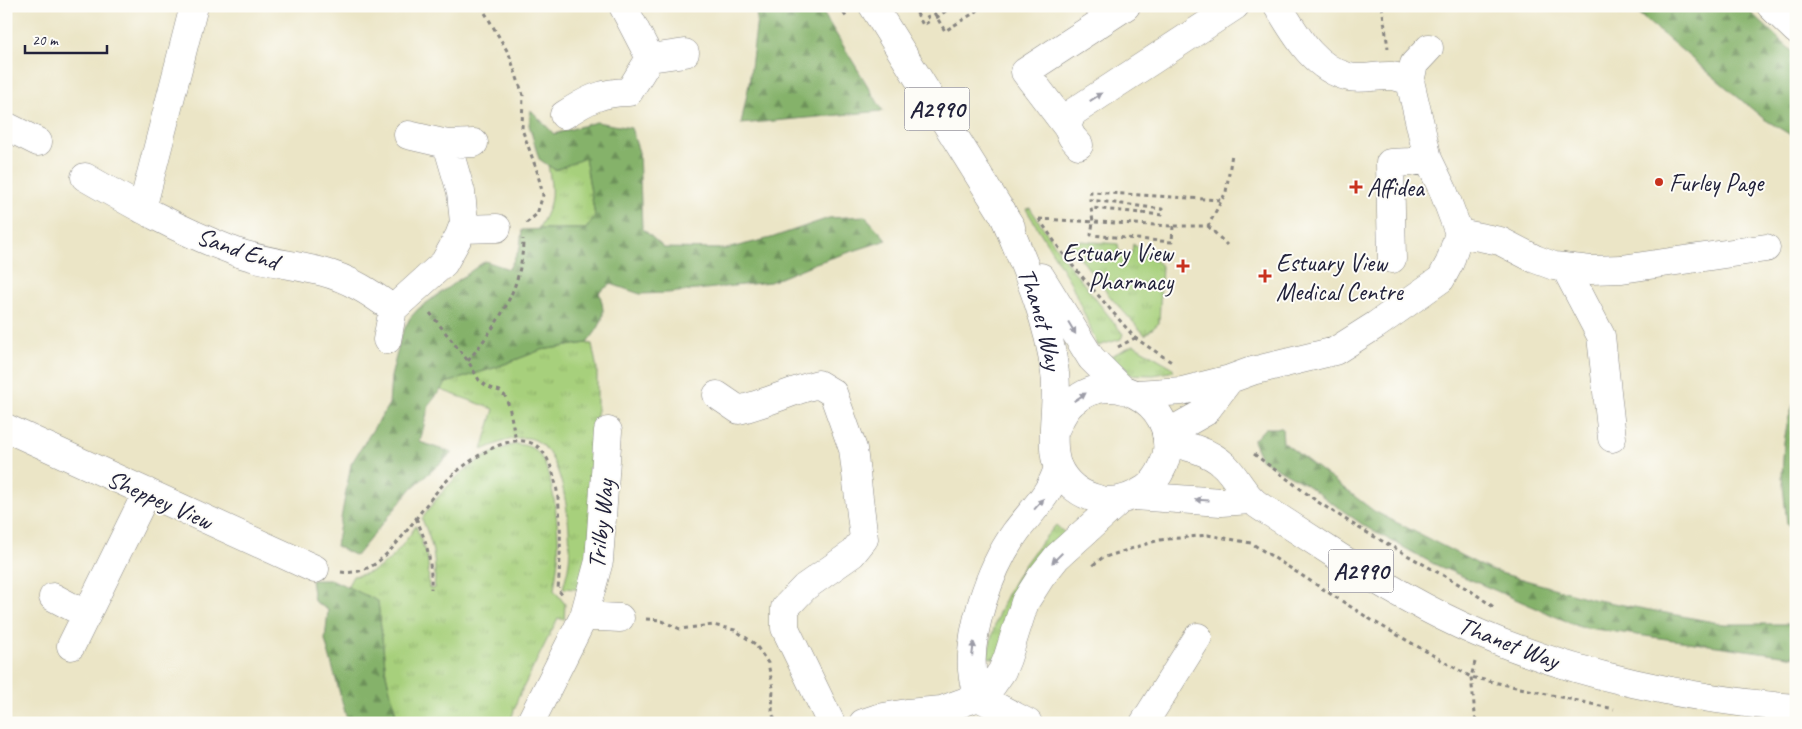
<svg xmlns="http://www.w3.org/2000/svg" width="1802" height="729" font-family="Caveat,sans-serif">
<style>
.grass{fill:url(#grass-tufts);stroke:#64795b}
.forest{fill:url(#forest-firs);stroke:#546a53}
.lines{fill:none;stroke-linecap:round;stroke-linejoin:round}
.minor-casing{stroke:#868480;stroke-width:29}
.major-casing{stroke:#868480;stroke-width:29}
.highway-casing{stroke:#868480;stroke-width:29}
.path{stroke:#868480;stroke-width:3;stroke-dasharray:4 4;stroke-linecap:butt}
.minor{stroke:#fff;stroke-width:28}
.major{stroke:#fff;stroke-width:28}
.highway{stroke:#fff;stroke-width:28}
.oneway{fill:#9c9ca7}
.poi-dot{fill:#c8321e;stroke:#fdfcf7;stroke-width:2}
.labels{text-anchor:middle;stroke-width:4;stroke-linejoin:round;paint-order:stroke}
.shield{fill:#fdfcf7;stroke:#646373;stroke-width:1}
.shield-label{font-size:24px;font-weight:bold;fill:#22223b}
.poi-label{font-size:25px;fill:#22223b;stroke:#fdfcf7;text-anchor:start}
.street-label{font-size:25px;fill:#22223b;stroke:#fdfcf7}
</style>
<defs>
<pattern id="grass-tufts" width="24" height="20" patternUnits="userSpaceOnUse" patternTransform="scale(1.25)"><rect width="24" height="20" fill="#a7d07b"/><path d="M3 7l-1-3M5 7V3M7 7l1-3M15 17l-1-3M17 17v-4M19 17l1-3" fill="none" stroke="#8fb26b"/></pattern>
<pattern id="forest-firs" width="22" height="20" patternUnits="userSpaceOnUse" patternTransform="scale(1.25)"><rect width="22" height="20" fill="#85b26b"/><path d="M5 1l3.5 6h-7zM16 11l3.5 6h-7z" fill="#6c9059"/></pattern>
</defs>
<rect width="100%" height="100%" fill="#fdfcf7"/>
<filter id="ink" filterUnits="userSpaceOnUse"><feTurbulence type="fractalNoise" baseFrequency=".02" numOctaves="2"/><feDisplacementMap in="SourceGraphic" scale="10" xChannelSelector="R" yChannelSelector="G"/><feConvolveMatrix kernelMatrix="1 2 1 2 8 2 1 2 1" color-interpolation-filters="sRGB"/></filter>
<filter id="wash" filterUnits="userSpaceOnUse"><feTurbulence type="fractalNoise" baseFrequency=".0096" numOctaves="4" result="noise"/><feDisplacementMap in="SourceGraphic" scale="20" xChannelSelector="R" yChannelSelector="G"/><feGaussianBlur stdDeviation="1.12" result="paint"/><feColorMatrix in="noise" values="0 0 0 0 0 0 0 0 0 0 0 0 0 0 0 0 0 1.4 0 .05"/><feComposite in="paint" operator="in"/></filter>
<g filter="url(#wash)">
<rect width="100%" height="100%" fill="#ebe5c6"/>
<path class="grass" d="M585,157L595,216L586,229H538C554,203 553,194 548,165L555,170Z
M1030,208L1065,260L1123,334L1121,339L1098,346L1071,283L1026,209Z
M1081,241L1118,244L1119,252L1132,253L1133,244L1162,266L1159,323L1145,335L1112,299L1068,242Z
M587,343L592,344L597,369V434L587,590L563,588C565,580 568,571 569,562C572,533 565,445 529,438C513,436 497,444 482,450L494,409L441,390L446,383L497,367L541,350Z
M1134,345L1172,367L1174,371L1154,375L1118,374L1102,360Z
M516,444C524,445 531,446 537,452C554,468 560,536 558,560C557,570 555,580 554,590L565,604L564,620L558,618L518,698L510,723H398L386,674L378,602L347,587L353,576C385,573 399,550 416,526L428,560L429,588L434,589C437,562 433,544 422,519C445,484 475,455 516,444Z
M1056,525L1068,536L998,659L987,657C991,641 994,624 1001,608C1013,577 1034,550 1056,525Z"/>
<path class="forest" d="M755,6H819L883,111L741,124L749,84L757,19Z
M1629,6H1744L1796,55V138L1764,119Z
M531,110L554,134L596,122L631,128L639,152L642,228L664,248L726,249L771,238L829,218L865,216L887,240L816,263L770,282L668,293L640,294L611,284L599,292C607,317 603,323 587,343L541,350L497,367L446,383L429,405L420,442L452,453L412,488L356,556L336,546L351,464L389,404L391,377L401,336L410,318L418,309L485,261L509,269L520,248L522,230L545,229H586L595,216L585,158L555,170L539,159L529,125Z
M1796,397V537L1787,524L1782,476L1784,442L1788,419Z
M1265,428H1282L1283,442L1374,511L1490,570L1592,599L1724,624H1789L1796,621V657L1580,627L1434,564L1366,527L1305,484L1261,459L1253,441Z
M311,580H333L378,601L386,674L398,723H348L325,640L328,610L314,601Z"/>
</g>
<g filter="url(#ink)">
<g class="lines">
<g class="minor-casing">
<path id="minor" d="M623,6L650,58
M1278,6C1296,35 1313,68 1349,77C1363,80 1378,75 1392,76C1398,77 1404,79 1410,81
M1429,48L1414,64L1410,81L1428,159L1443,190L1459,233
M564,115C587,100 601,92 629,92L650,58L685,53
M6,126L38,142
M1067,127L1025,72L1126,6
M408,135L447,144L474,143
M1079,145L1072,137L1067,127L1072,113L1235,6
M85,177C132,204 180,231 231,250C260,262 293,264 323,272C350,279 371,293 393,309
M142,209L194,6
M462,229L497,228
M1459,233L1500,241L1535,259L1554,266L1591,270L1622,269L1766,248
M1392,259L1390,163L1411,162L1428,159
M1565,267L1601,336L1612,438
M387,340L393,309L444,263L459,236L464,223L461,192L447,144
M1137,394L1182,391L1230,379L1252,371L1335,351L1376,325L1441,279L1450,262L1459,233
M717,395L739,410C767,403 791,391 818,384L833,393L853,449L864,539L852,554L805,587L785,608V628L831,723
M6,428L315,569
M1166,434L1205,412L1230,379
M53,597L87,615
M584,616L599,561L608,431
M71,646L147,492
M978,697C976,691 974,685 973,678C966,636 990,568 1015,533C1031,511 1051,494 1058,467
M978,697L1028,723
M530,723L584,616L620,618
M863,723L878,718L907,713L942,710L978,697L991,687L1002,671L1007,659L1025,602L1041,577L1057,557L1119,501
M1144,723L1198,637"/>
</g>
<g class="major-casing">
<g id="major">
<path d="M873,6L1011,227"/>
<path id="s1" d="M1002,211C1024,264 1048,316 1055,373C1059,400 1048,444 1058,467C1066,484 1081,495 1098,499C1114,504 1131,498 1145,489C1153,484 1159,475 1163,466C1186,412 1117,363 1073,402C1064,409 1060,420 1055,430"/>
<path d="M1041,277L1091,358L1121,388"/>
<path d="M1167,442C1187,446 1210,451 1225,466C1235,476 1241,489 1251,499C1258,507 1270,512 1279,518C1299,531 1319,544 1339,557C1384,585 1429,612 1478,633C1575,675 1691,700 1796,708"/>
<path d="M1134,496L1221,502L1251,500"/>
</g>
</g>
<g class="highway-casing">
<path id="highway" d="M1771,6L1796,30"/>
</g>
<path class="path" d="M481,6L509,54L523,95L522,129L537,171L543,195L537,214L524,225
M840,6L846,17
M913,6L923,25L930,21L922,6
M930,6L945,31L985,6
M1382,6L1388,48
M936,18L953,6
M1039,219L1066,258L1135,338L1173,363
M1039,219L1173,226H1208L1226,192L1232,154
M1173,226L1172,242L1091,235L1093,222L1091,208L1162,215V209L1090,200L1091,192L1222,200
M1208,226L1227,245
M430,313L468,361L479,380L488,387L500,391L505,396L509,406L516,441
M1118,347L1135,338
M468,361C498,323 523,288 523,239
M1254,454L1318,502L1359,528L1471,591L1495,608
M416,518C427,543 432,561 431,589
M1093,565L1102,558L1159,540L1208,535L1251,543L1373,621L1471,677L1614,709
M341,572C355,574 370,569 380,560C409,535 426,498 455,473C474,457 520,424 542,451C565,478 561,555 558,589L562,595
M646,619L660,620L680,629L713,625L735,630L755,644L768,663L773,688L772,713L776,723
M1475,662L1471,677L1476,723"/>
<use href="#minor" class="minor"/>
<use href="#major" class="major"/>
<use href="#highway" class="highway"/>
</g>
<defs><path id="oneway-solid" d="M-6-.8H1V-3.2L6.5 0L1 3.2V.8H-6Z" transform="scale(1.25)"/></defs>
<g class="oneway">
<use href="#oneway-solid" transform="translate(1096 97) rotate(-33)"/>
<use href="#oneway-solid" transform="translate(1072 328) rotate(59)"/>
<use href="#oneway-solid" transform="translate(1080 397) rotate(-33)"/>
<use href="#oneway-solid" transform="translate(1202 500) rotate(-176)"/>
<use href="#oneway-solid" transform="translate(1039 504) rotate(-49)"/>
<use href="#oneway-solid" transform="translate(1057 558) rotate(135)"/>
<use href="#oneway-solid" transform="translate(973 649) rotate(-83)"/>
</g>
</g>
<g class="poi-dot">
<circle cx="1659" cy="182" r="5"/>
<path d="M1353.5 179.5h5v5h5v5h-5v5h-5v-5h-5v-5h5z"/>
<path d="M1180.5 258.5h5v5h5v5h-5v5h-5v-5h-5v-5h5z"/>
<path d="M1262.5 268.5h5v5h5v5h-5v5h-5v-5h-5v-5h5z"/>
</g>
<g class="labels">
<g class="shield">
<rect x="904.5" y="87.5" width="65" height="43" rx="4"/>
<rect x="1328.5" y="549.5" width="65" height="43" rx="4"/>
</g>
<g class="shield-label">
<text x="937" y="117">A2990</text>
<text x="1361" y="579">A2990</text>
</g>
<g class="poi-label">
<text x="1669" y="191">Furley Page</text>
<text x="1367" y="196">Affidea</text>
<text x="1173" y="261" text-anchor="end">Estuary View<tspan x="1173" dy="29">Pharmacy</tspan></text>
<text x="1276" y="271">Estuary View<tspan x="1276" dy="29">Medical Centre</tspan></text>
</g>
<g class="street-label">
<text transform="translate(238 248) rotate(19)" y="9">Sand End</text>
<text dy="9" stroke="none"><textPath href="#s1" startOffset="115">Thanet Way</textPath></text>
<text transform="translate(160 499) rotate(24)" y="9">Sheppey View</text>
<text transform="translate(600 524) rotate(-84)" y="9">Trilby Way</text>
<text transform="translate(1509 642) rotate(21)" y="9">Thanet Way</text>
</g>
</g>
<rect width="1802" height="729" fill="none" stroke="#fdfcf7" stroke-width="25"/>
<path d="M25 45v8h82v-8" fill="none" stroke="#22223b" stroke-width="2.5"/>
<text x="32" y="45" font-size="15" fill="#22223b" stroke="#fdfcf7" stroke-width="4" paint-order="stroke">20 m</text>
</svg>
